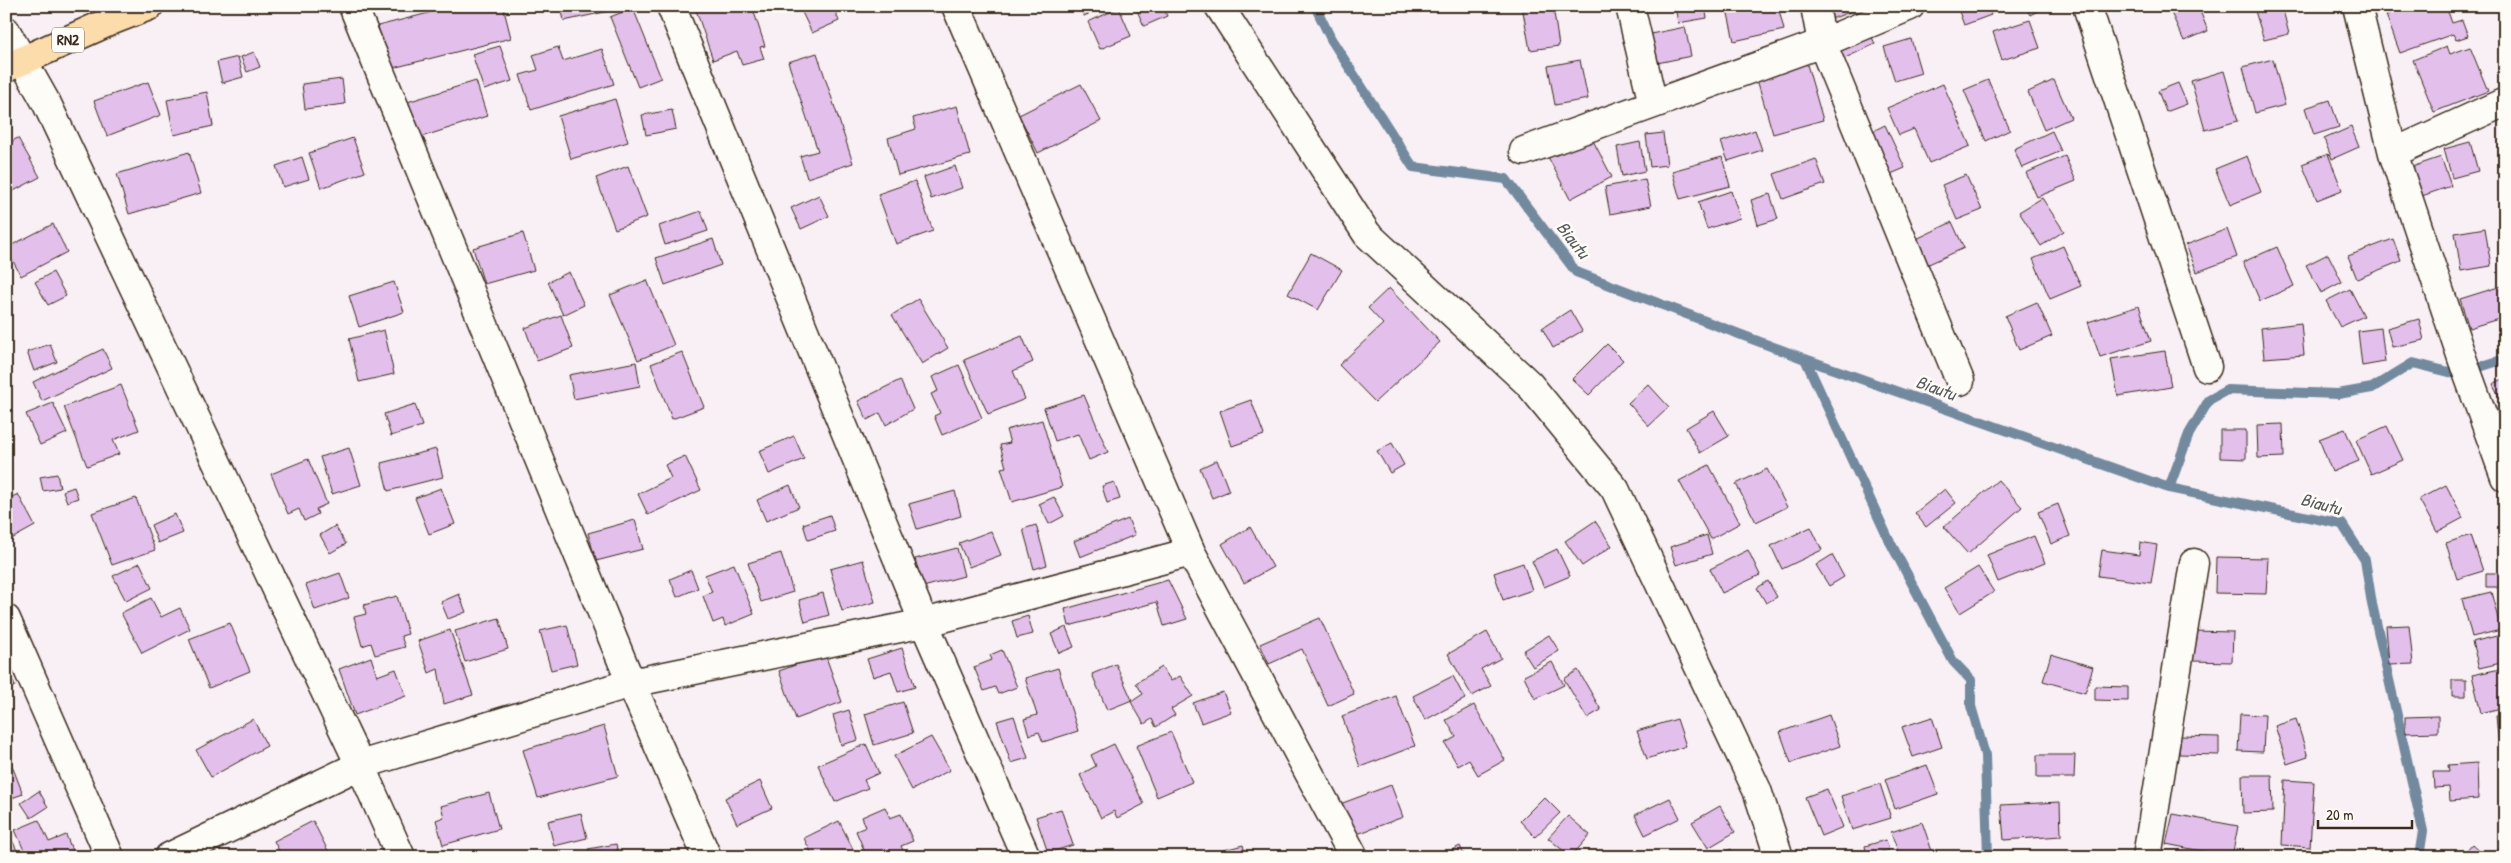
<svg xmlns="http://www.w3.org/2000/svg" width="2511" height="863" font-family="'Patrick Hand',sans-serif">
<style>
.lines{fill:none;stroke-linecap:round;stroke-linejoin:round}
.stream{stroke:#72899e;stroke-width:10}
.building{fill:#e3c0eb;stroke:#3b2a1e}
.minor-casing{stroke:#3b2a1e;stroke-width:31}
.trunk-casing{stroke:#3b2a1e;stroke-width:31}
.minor{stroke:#fdfcf7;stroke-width:28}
.trunk{stroke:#fddcac;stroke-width:28}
.labels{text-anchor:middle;stroke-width:5;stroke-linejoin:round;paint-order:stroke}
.shield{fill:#fdfcf7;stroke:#75695f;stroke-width:1}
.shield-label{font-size:15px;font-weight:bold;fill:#3b2a1e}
.water-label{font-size:18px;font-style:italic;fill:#57595e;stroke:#fdfcf7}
</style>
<rect width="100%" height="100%" fill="#f8f0f5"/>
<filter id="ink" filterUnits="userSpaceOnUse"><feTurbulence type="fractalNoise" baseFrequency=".02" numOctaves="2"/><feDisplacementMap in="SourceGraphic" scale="10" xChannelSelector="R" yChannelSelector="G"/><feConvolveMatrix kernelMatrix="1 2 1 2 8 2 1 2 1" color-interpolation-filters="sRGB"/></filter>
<g filter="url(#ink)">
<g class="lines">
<path class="stream" d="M1315,6L1331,39L1413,167L1506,179L1576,272L1805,359L2169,488L2342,524L2365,560L2372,604L2423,831L2419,857
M1805,359L1888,538L1953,661L1971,680V706L1985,755L1988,857
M2169,488L2189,434L2209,400L2227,390L2338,394L2372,388L2413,363L2457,374L2505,359"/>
</g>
<path class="building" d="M456,6H503L511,38L389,69L378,26Z
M561,6H627V7L564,21Z
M707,6H737L738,10L752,6L765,46L760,47L764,59L742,65L737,51L713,60L696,10Z
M799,6H833L839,21L812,33Z
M1080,6H1106L1084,16Z
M1135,6H1163L1167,16L1144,26Z
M1522,6H1553L1559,46L1530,50Z
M1675,6H1705L1707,18L1678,23Z
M1739,6H1778L1784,30L1734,41L1727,9Z
M1820,6H1863V7L1826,21Z
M1957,6H1988L1991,15L1964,25Z
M2025,6H2047L2030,15Z
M2168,6H2198L2208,31L2184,41Z
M2275,6H2282L2289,34L2264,40L2255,11Z
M2411,6H2446L2452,23L2462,20L2468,36L2456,40L2453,34L2400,53L2386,15Z
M633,8L661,78L638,87L610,17Z
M1119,8L1131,36L1100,49L1088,22Z
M2030,20L2040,48L2002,60L1993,32Z
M1867,26L1875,44L1843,59L1835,41Z
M1685,27L1691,56L1643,66L1636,37Z
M1911,39L1921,73L1895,81L1884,47Z
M500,46L512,81L484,90L472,54Z
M2447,46L2450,54L2470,47L2488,91L2434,112L2413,60Z
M558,47L563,61L602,49L614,84L531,110L520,75L538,70L533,55Z
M254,52L260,67L247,72L241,57Z
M817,53L853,163L807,178L800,156L818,151L788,62Z
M238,57L243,77L222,83L217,62Z
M2273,59L2285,105L2255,113L2243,67Z
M1580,60L1588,99L1555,105L1548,66Z
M1806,61L1823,120L1773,134L1756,76Z
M2224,71L2238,121L2205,130L2191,81Z
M342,79L345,104L305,109L302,84Z
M1988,80L2010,130L1986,141L1964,90Z
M2054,80L2071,118L2044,130L2028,92Z
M476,81L487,116L415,139L404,103Z
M148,82L161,115L107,136L94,101Z
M2178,83L2187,104L2166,112L2158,91Z
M1081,84L1101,121L1038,153L1019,115Z
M1943,84L1970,146L1929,163L1914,129L1899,135L1887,108Z
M207,92L213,126L174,135L167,100Z
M615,99L628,142L571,159L558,116Z
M2330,100L2339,127L2314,135L2305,108Z
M957,106L970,155L898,175L888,138L916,129L913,118Z
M672,110L676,129L646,135L642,115Z
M1885,125L1905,168L1886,176L1867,134Z
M2351,127L2359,147L2332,159L2324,139Z
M1755,130L1762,150L1728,161L1721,142Z
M1588,131L1612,177L1570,199L1546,153Z
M2052,131L2061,151L2022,168L2014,149Z
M1663,133L1667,165L1650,167L1646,135Z
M18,138L40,177L6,195V144Z
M353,138L365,172L321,188L309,153Z
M1640,142L1645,171L1622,176L1617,147Z
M2470,142L2478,171L2452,178L2444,149Z
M189,152L201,193L129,214L117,174Z
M2328,154L2342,190L2317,200L2302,164Z
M2065,156L2076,181L2037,197L2026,173Z
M2247,156L2261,192L2230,205L2215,169Z
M302,157L309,179L283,187L276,166Z
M1722,157L1730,186L1680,199L1672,171Z
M2441,157L2451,186L2416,198L2406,169Z
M1816,159L1825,184L1783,199L1774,174Z
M628,166L647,217L615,229L596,178Z
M955,166L962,188L931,199L924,177Z
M1966,175L1982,210L1957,220L1942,185Z
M1645,179L1651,206L1610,214L1605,187Z
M915,181L933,231L896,244L878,194Z
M1731,191L1740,218L1707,229L1698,202Z
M1770,194L1778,219L1758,225L1751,200Z
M819,195L829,216L801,229L791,208Z
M2042,198L2064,231L2041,246L2019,212Z
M701,211L708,231L665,245L659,226Z
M1952,222L1964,248L1920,268L1908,243Z
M53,224L67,252L21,276L6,248Z
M2485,228L2491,266L2461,271L2455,233Z
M2227,229L2237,257L2197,272L2186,245Z
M523,233L534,270L484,284L473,248Z
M713,239L721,265L665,285L656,258Z
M2393,239L2401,261L2357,279L2348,256Z
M2063,246L2081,286L2050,299L2033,259Z
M2277,247L2294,286L2260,301L2243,262Z
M1311,253L1342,270L1318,310L1288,294Z
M2328,254L2342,282L2321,293L2306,265Z
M53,272L66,296L48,305L35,282Z
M569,272L584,305L563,315L548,282Z
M647,280L674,345L638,360L610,295Z
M394,282L404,312L359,327L349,296Z
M2505,285V317L2469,328L2460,299Z
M1389,288L1440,342L1375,402L1339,365L1383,324L1368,308Z
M2350,289L2364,316L2340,327L2326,301Z
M918,299L948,348L922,364L892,315Z
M2037,302L2052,336L2019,350L2005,316Z
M2139,306L2151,341L2100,357L2088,322Z
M1570,310L1582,331L1553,348L1542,328Z
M561,315L573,348L537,361L525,328Z
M2419,319L2424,340L2392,347L2387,328Z
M2301,323L2304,355L2264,358L2261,328Z
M2381,328L2385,362L2362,366L2358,331Z
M384,330L394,374L359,382L349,339Z
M1022,336L1033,362L1013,371L1025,399L988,414L964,360Z
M50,344L57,362L34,371L27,352Z
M1607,344L1623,360L1589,395L1572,379Z
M103,349L112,368L42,401L33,382Z
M2165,351L2171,387L2118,396L2111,359Z
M682,352L704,407L672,419L651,364Z
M636,362L640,386L574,399L569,375Z
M959,365L982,418L942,435L934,416L940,413L931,394L938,391L932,377Z
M2505,378V407H2504L2493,384Z
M900,380L913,409L886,425L880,413L867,420L858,401Z
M1648,384L1669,407L1649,426L1628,403Z
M121,385L139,430L113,440L119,454L87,466L64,407Z
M1084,395L1108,452L1089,460L1078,434L1055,441L1044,408Z
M1251,400L1264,435L1232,446L1220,411Z
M53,403L67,433L40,445L26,414Z
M415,404L422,426L391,436L384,414Z
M1714,411L1729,436L1700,453L1686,428Z
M1042,420L1062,487L1012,502L1001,468L1006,467L1000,445L1010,443L1006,430Z
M2283,424L2284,457L2258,458L2257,425Z
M2387,426L2403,460L2371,474L2356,440Z
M2345,429L2359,461L2332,472L2319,439Z
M2220,430H2246V459L2220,458Z
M794,436L804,459L769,474L759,451Z
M1392,443L1404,465L1390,473L1377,451Z
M349,448L361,485L332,494L320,457Z
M436,449L443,477L388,491L381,463Z
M685,456L701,490L648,515L638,494L671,478L665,465Z
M308,459L327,504L316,509L318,514L304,521L299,509L288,514L271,474Z
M1217,460L1229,491L1212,498L1200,468Z
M1709,465L1740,523L1711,539L1679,481Z
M1767,469L1787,507L1756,522L1736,484Z
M57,474L60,488L43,491L40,477Z
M1998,480L2022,507L1968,554L1944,527Z
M1114,482L1120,499L1107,503L1102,486Z
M790,485L799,507L766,521L757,500Z
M2446,485L2463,518L2437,532L2419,499Z
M74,487L78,498L67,502L63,491Z
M441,488L455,524L429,534L415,498Z
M1945,489L1956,503L1926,527L1915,513Z
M955,491L961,516L917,529L909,504Z
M18,494L35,526L6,542V500Z
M1054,497L1064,516L1049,524L1039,504Z
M136,498L155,550L112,565L92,513Z
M2058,504L2070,536L2051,544L2038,512Z
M175,514L183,533L158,543L151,525Z
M830,515L835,531L808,540L803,524Z
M1128,519L1135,535L1080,557L1074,541Z
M635,520L643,549L596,561L588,533Z
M1595,521L1612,546L1582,566L1565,541Z
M1036,525L1047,565L1034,569L1023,529Z
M335,526L346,544L330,553L320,535Z
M1250,527L1273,567L1244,583L1222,544Z
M1811,527L1822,550L1782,569L1771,546Z
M991,531L1001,555L969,567L959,543Z
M1707,535L1712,554L1676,565L1670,547Z
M2471,535L2483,571L2457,579L2446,543Z
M2034,536L2045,563L1998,582L1987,555Z
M2140,542L2157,545L2151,583L2098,576L2102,550L2139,555Z
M957,548L964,576L923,587L915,559Z
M1557,549L1570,576L1544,587L1532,561Z
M1748,550L1760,575L1722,593L1710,569Z
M781,553L793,592L761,602L748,563Z
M1832,555L1844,577L1829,586L1816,565Z
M2216,557L2268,558L2266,594L2215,593Z
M863,560L875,602L842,611L830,569Z
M140,563L152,588L126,601L113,576Z
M1523,563L1532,590L1503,600L1494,573Z
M734,564L754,614L725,626L723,619L713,623L703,596L712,592L705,575Z
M1978,567L1994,592L1960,613L1944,588Z
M691,570L698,588L677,597L670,579Z
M340,573L349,598L315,610L306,585Z
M2486,573H2505V587H2486Z
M1168,580L1187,619L1164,626L1157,602L1069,626L1065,609Z
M1768,581L1777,597L1766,603L1757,588Z
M2491,592L2501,630L2472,637L2462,599Z
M823,593L829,615L805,622L799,600Z
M459,594L466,612L448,619L441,602Z
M397,596L408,634L401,636L405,647L375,655L371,643L362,646L354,617L366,614L364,605Z
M151,598L161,617L180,608L190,629L142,653L121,613Z
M1028,616L1033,634L1017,638L1012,621Z
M499,618L508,649L465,662L455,631Z
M1320,618L1354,694L1328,706L1302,649L1269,664L1260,644Z
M230,623L250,671L209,688L189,639Z
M567,625L577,664L551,670L540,631Z
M2409,625L2413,664L2389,665L2386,626Z
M1066,627L1074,647L1059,653L1051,634Z
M450,630L473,695L444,704L438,669L429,673L418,641Z
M2193,631L2233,632L2232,662L2192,661Z
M1487,632L1501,658L1481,669L1491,686L1472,696L1448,654Z
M2505,634V662L2479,668L2472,642Z
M1549,635L1559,651L1533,667L1523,651Z
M902,648L915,687L898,692L891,671L873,677L867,659Z
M1002,650L1017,687L998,694L995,687L984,691L974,667L992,660L990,655Z
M825,654L842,702L796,719L779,671Z
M2051,654L2093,667L2085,693L2043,681Z
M371,657L377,676L396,669L406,696L355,715L339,669Z
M1552,662L1564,685L1535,699L1524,676Z
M1116,664L1132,700L1107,710L1092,674Z
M6,667L15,686L6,690Z
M1162,667L1171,681L1180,676L1193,696L1171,709L1175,715L1156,727L1152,719L1144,724L1131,702L1143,694L1136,683Z
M1058,668L1078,731L1043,742L1039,732L1029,735L1024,719L1037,715L1025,678Z
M2505,668V707L2481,713L2472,675Z
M1578,670L1601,710L1587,718L1564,679Z
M1453,676L1465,699L1425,720L1413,696Z
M2452,680H2466V696H2452Z
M2095,686L2128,687V701L2095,700Z
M1223,692L1231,712L1201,723L1193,703Z
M1396,696L1415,746L1360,767L1342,716Z
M903,702L913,733L874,745L865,714Z
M1474,705L1505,760L1478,775L1469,760L1458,766L1445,743L1456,737L1446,720Z
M849,710L858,740L841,745L833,715Z
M2240,714L2265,715L2263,752L2238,751Z
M1829,715L1840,746L1791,763L1780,732Z
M2505,715V745L2499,746L2496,716Z
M1014,716L1028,758L1011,763L997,721Z
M2438,716V732L2405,733V717Z
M1932,717L1942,747L1913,757L1902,727Z
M253,719L267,746L211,777L196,750Z
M1677,719L1686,746L1647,759L1637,731Z
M2296,719L2308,757L2287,764L2275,726Z
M604,726L618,776L538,798L523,750Z
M1171,732L1192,782L1157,797L1136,746Z
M2180,736L2219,737V755L2179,754Z
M931,737L950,770L912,790L894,756Z
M866,744L879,773L864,780L868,788L835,802L818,765Z
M1114,744L1144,804L1117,818L1114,811L1101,818L1080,775L1096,766L1091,755Z
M2037,755H2075L2074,778H2037Z
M9,758L23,794L6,800V759Z
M2477,763L2478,799L2450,801L2449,787L2434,788L2433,772H2449L2448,765Z
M1927,765L1938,794L1895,809L1885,780Z
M2242,775H2272L2273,812L2243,813Z
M2285,780L2314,782L2310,847L2282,845Z
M760,781L772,808L737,824L725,798Z
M1880,784L1891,818L1852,830L1841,796Z
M1391,785L1403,817L1352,836L1340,804Z
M1827,789L1843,827L1821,836L1805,797Z
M39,791L48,807L31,818L21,803Z
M489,793L499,829L443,845L436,820L444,817L441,806Z
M1544,797L1560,813L1535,837L1520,821Z
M1670,798L1680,818L1645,835L1635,815Z
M2060,802L2061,836L2004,840L2001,805Z
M1720,806L1735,832L1708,848L1692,822Z
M885,807L890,818L901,814L913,841L901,846L906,857H867L856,831L866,827L862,817Z
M1061,809L1073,845L1048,853L1036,817Z
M581,813L587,838L554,846L548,821Z
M2173,814L2238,826L2232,857L2166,844Z
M1568,816L1590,835L1571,857L1548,838Z
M39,820L49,842L66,835L74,855L69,857H27L15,830Z
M313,821L331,857H282L274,841Z
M839,821L857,857H813L804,838Z
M1922,822L1934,857H1900L1891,832Z
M12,840L20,857H6V843Z
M1886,840L1889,850L1867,856L1865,846Z
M2505,842V857H2498L2494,854Z
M616,844L619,857H590L588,849Z
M2472,844L2486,857H2461Z
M1243,845L1246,857H1202V856Z
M1460,846L1465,857H1438Z
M1731,849L1735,857H1717Z"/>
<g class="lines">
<g class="minor-casing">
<path id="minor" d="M353,6L631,683L707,857
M671,6L924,623L1026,857
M956,6L1191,552L1354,857
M1219,6L1367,234L1529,384L1615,489L1757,790L1779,857
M1630,6L1653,104
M1815,6L1822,43L1960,381
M2087,6L2207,367
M2357,6L2393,153L2463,361L2505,477
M6,31L47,104L360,765L401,857
M1524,151L1822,43L1910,6
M2393,153L2505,102
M6,619L110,857
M169,857L360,765L631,683L924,623L1191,552
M2147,857L2194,563"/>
</g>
<g class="trunk-casing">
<path id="trunk" d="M6,68L113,20L149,6"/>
</g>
<use href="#minor" class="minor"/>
<use href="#trunk" class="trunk"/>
</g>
</g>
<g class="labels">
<rect class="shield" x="52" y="27.5" width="32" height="25" rx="4"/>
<g class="shield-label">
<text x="68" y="45">RN2</text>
</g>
<g class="water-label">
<text transform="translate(1573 240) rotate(52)" y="6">Biautu</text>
<text transform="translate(1936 388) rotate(20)" y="6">Biautu</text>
<text transform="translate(2321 504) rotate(15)" y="6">Biautu</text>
</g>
</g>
<rect width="2511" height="863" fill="none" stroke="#fdfcf7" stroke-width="25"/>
<rect x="12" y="12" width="2486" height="838" fill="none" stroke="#3b2a1e" stroke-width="2" filter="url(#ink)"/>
<path d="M2318 820v8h94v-8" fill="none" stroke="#3b2a1e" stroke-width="2.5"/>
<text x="2326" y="820" font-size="15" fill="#3b2a1e" stroke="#fdfcf7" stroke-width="4" paint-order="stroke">20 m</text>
</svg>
